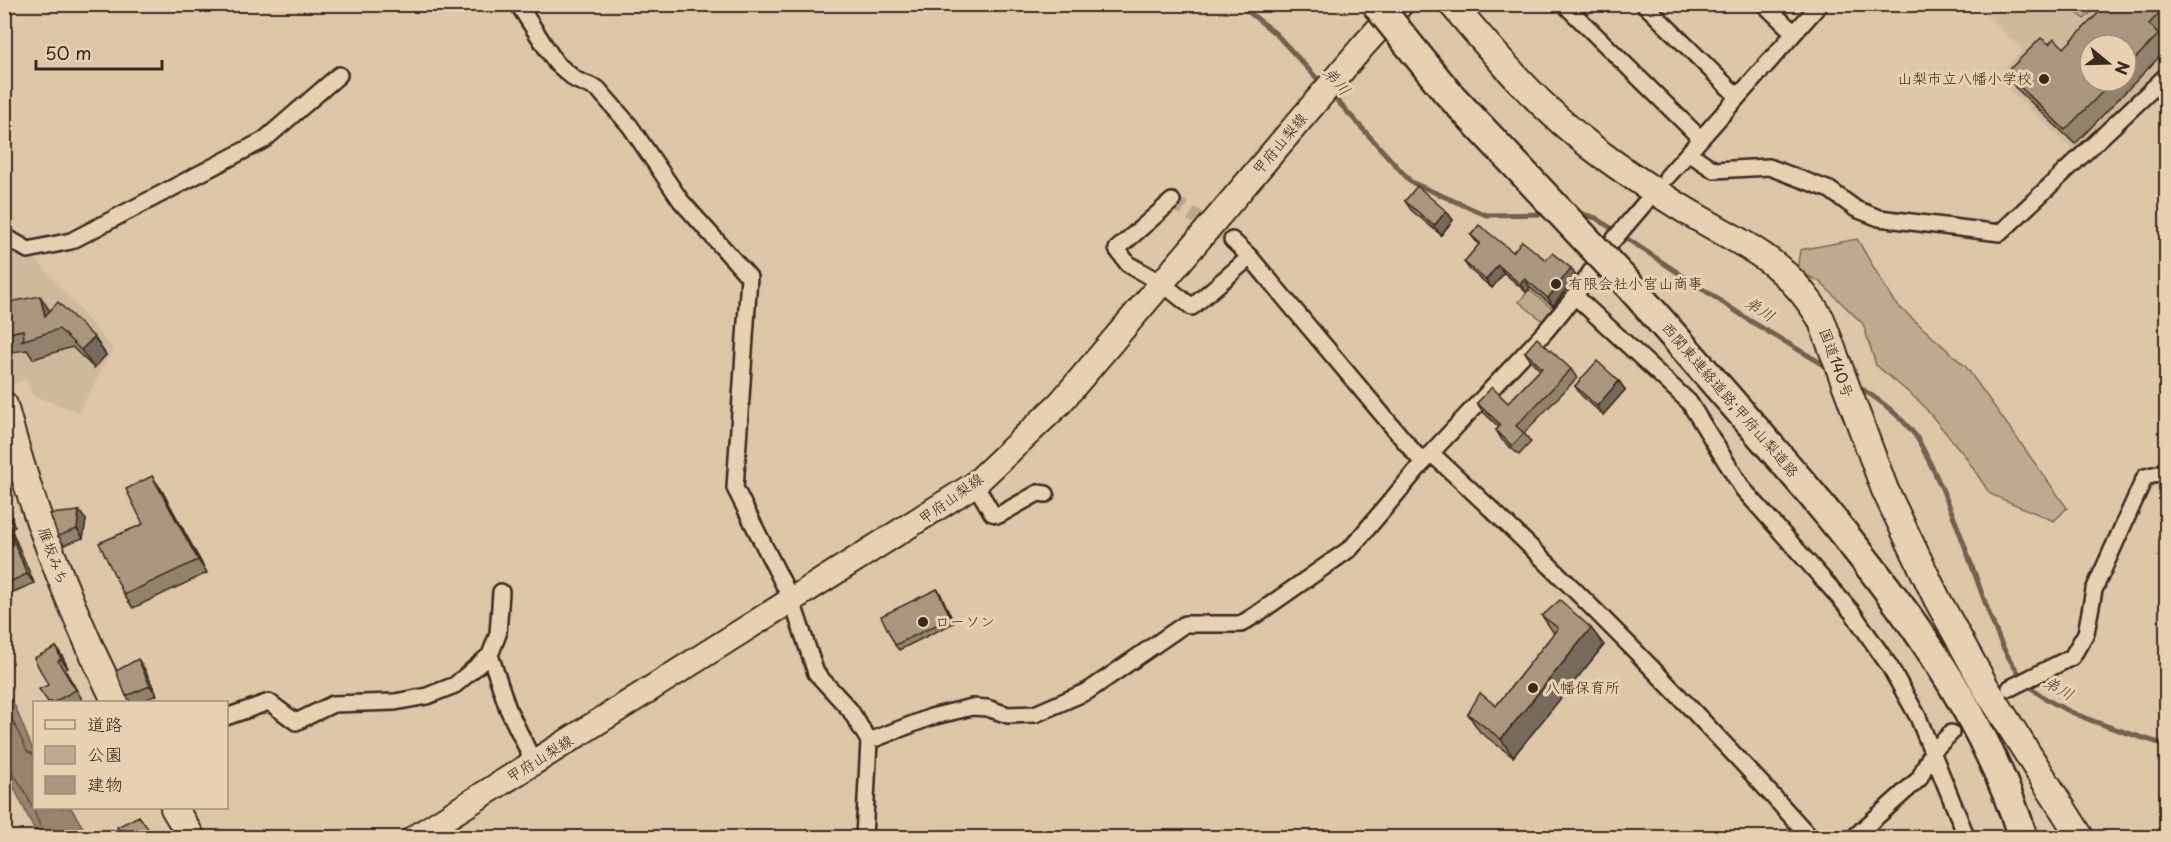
<svg xmlns="http://www.w3.org/2000/svg" width="2171" height="842" font-family="'Playpen Sans','Klee One',sans-serif">
<style>
.built{fill:#ceb99a;fill-rule:evenodd}
.green{fill:#bfaa8e;stroke:#7d6a56;stroke-width:1.5}
.water{fill:#98846d;stroke:#73604d;stroke-width:1.5}
.lines{fill:none;stroke-linecap:round;stroke-linejoin:round}
.shore{stroke:#604e3e;stroke-width:1.5}
.stream{stroke:#73604d;stroke-width:5}
.minor-tunnel{stroke:#bda88c;stroke-width:15;stroke-dasharray:15 8;stroke-linecap:butt}
.minor-casing{stroke:#3b2a1e;stroke-width:20}
.primary-casing{stroke:#3b2a1e;stroke-width:28}
.trunk-casing{stroke:#3b2a1e;stroke-width:30}
.motorway-casing{stroke:#3b2a1e;stroke-width:33}
.minor{stroke:#e7d1b0;stroke-width:15}
.primary{stroke:#e7d1b0;stroke-width:24}
.trunk{stroke:#e7d1b0;stroke-width:26}
.motorway{stroke:#e7d1b0;stroke-width:28}
.motorway-bridge-casing{stroke:#3b2a1e;stroke-width:33;stroke-linecap:butt}
.motorway-bridge{stroke:#e7d1b0;stroke-width:28}
.wall{fill:#92826c;stroke:#3b2a1e;stroke-width:1.5;fill-rule:evenodd}
.shaded-wall{fill:#776a58;stroke:#3b2a1e;stroke-width:1.5}
.building{fill:#aa977d;stroke:#3b2a1e;stroke-width:1.5}
.poi-dot{fill:#3b2a1e;stroke:#e7d1b0;stroke-width:2}
.labels{text-anchor:middle;stroke-width:6;stroke-linejoin:round;paint-order:stroke}
.poi-label{font-size:15px;fill:#3b2a1e;stroke:#e7d1b0;text-anchor:start}
.street-label{font-size:15px;fill:#3b2a1e;stroke:#e7d1b0}
.water-label{font-size:16px;font-style:italic;fill:#524032;stroke:#e7d1b0}
</style>
<rect width="100%" height="100%" fill="#ddc7a7"/>
<filter id="ink" filterUnits="userSpaceOnUse"><feTurbulence type="fractalNoise" baseFrequency=".0167" numOctaves="2"/><feDisplacementMap in="SourceGraphic" scale="12" xChannelSelector="R" yChannelSelector="G"/><feConvolveMatrix kernelMatrix="1 2 1 2 8 2 1 2 1" color-interpolation-filters="sRGB"/></filter>
<g filter="url(#ink)">
<path class="built" d="M1975,5H2166V68L2077,154L1996,77L2023,50ZM2090,45H2126V81H2090Z
M5,240L28,250L113,349L79,412L33,396L26,380L9,386L5,371Z"/>
<path class="green" d="M2069,5H2099L2084,19Z
M1857,239L1894,302L1966,367L2067,508L2054,521L1990,494L1965,456L1921,403L1876,365L1863,324L1820,282L1797,270L1800,250Z
M1529,290L1553,309L1543,321L1519,302Z"/>
<path class="water" d="M4,692L14,704L34,753V808H71L89,837H38L5,769Z"/>
<g class="lines">
<path class="shore" d="M4,702L27,751L34,755
M4,768C17,769 42,824 43,838"/>
<path class="stream" d="M1239,4L1276,34L1323,85
M1331,94L1411,182L1486,215L1549,214
M1576,212L1596,218L1752,322L1831,369
M1856,385C1878,399 1899,414 1915,435C1921,443 1925,454 1930,463C1952,507 1968,556 1985,602C1996,633 2008,666 2033,689C2060,714 2131,734 2166,745"/>
<path class="minor-tunnel" d="M1172,201L1232,240"/>
<g class="minor-casing">
<path id="minor" d="M518,4L556,63L576,80L598,89L630,126L681,201L749,277L735,488L792,601L816,673L850,710L869,741L864,838
M1564,4L1699,137
M1644,4L1737,96
M1764,4L1794,33
M1689,153L1714,170L1769,167L1830,190L1856,209L1879,218L2000,233L2166,76
M1667,177L1820,4
M1172,201L1117,249L1128,264L1163,284L1192,307L1250,257
M4,236L28,250L71,241L264,140L339,75
M1232,240L1250,257L1423,463
M1575,296L1689,402L1743,489L1852,612L1890,667L1918,717L1967,838
M1431,453C1564,575 1690,704 1811,838
M975,484L992,513L999,515L1038,493L1046,494
M490,655L508,709L534,763
M2010,688L2072,657L2086,633L2094,590L2145,477L2166,472
M226,717L269,702L296,722L333,704L395,702L427,696L455,685L490,655L498,634L501,592
M869,741L931,717L972,707L987,708L1008,715L1035,714L1088,691L1185,624H1241L1257,614L1351,548L1431,453L1544,333L1575,296L1605,250L1645,203
M1853,838L1919,779L1932,752L1951,733"/>
</g>
<g class="primary-casing">
<path id="primary" d="M414,838L975,484L1060,403L1363,46L1401,4"/>
</g>
<g class="trunk-casing">
<path id="trunk" d="M1452,4C1496,56 1539,107 1593,148C1620,169 1651,189 1680,207C1740,244 1782,255 1821,319L1885,490L1937,599L1986,688L2081,838
M4,405C31,508 69,607 116,702
M174,808L192,838"/>
</g>
<g class="motorway-casing">
<path id="motorway" d="M1628,284C1688,352 1748,420 1807,489C1896,595 1981,704 2023,838"/>
</g>
<use href="#minor" class="minor"/>
<use href="#primary" class="primary"/>
<use href="#trunk" class="trunk"/>
<use href="#motorway" class="motorway"/>
<g class="motorway-bridge-casing">
<path id="motorway-bridge" d="M1376,4L1447,92L1628,284"/>
</g>
<use href="#motorway-bridge" class="motorway-bridge"/>
</g>
<path class="wall" d="M2166,4V29L2160,35L2166,45V50L2075,144L2015,87L2006,73L2049,44L2064,48ZM2126,45V81H2090Z
M1405,201L1446,211L1453,220L1441,235L1411,210Z
M1471,235L1513,252L1546,260L1576,276L1553,306L1530,288L1526,292L1504,273L1492,288L1470,270L1464,262L1479,245Z
M4,301L6,303L50,311L94,337L106,355L94,368L72,347L33,359L27,350L4,353Z
M1525,352L1571,369L1577,378L1524,433L1531,442L1519,455L1502,440L1496,430L1499,427L1483,412L1477,403H1508L1540,370L1531,361Z
M1619,381L1625,390L1603,415L1581,395L1575,386Z
M161,489L207,573L133,608L124,595L143,524Z
M4,505L15,527L11,529L34,583L11,593L5,584Z
M86,520L83,538L64,545L58,536Z
M937,589L940,593L954,623L899,650L895,645Z
M1542,616L1604,645L1513,757L1480,732L1468,714L1496,706L1554,633Z
M56,647L62,656L68,668L65,670L82,699L76,702H48V685Z
M144,668L157,695L139,702H131L126,696Z"/>
<path class="shaded-wall" d="M1446,211L1453,220L1441,235L1434,226Z
M1498,265L1504,273L1492,288L1486,280Z
M1571,268L1576,276L1553,306L1548,298Z
M1525,279L1530,288L1526,292L1520,284Z
M40,296L52,314L45,316Z
M94,337L106,355L94,368L81,350Z
M1619,381L1625,390L1603,415L1597,406Z
M152,476L161,489L207,573L198,560Z
M4,505L7,509L15,527L9,518L4,509Z
M79,511L86,520L83,538L77,529Z
M5,520L11,529L34,583L27,574Z
M937,589L940,593L954,623L951,618Z
M1591,628L1604,645L1513,757L1501,739Z
M56,647L62,656L68,668L61,659Z
M138,659L144,668L157,695L150,686Z"/>
<path class="building" d="M2107,4H2166V6L2149,24L2159,34L2126,68V45H2090V81H2113L2065,130L2006,73L2041,38L2049,44L2054,38L2064,48Z
M1417,186L1446,211L1434,226L1405,201Z
M1479,225L1513,252L1522,241L1546,260L1552,253L1571,268L1548,298L1525,279L1520,284L1498,265L1486,280L1464,262L1480,243L1471,235Z
M40,296L45,316L58,302L94,337L81,350L59,329L21,341L24,338L23,330L4,334V303Z
M1537,338L1571,369L1516,426L1524,433L1512,446L1496,430L1501,425L1477,403L1492,387L1508,403L1542,368L1525,352Z
M1597,361L1619,381L1597,406L1575,386Z
M152,476L198,560L124,595L99,543L143,524L126,489Z
M4,509L9,518L5,520L27,574L5,584Z
M79,511L77,529L58,536L50,514Z
M937,589L951,618L895,645L881,616Z
M1560,600L1591,628L1501,739L1468,714L1480,693L1496,706L1558,628L1542,616Z
M56,647L61,659L58,661L76,690L54,702H48L39,689L48,685L34,658Z
M138,659L150,686L126,696L116,671Z
M139,816L154,837H123L117,827Z"/>
</g>
<g class="poi-dot">
<circle cx="2044" cy="79" r="6"/>
<circle cx="1556" cy="284" r="6"/>
<circle cx="923" cy="622" r="6"/>
<circle cx="1533" cy="688" r="6"/>
</g>
<g class="labels">
<g class="poi-label">
<text x="2032" y="84" text-anchor="end">山梨市立八幡小学校</text>
<text x="1568" y="289">有限会社小宮山商事</text>
<text x="935" y="627">ローソン</text>
<text x="1545" y="693">八幡保育所</text>
</g>
<g class="street-label">
<text transform="translate(1280 144) rotate(-50)" y="5">甲府山梨線</text>
<text transform="translate(1836 363) rotate(70)" y="5">国道140号</text>
<text transform="translate(1730 400) rotate(49)" y="5">西関東連絡道路;甲府山梨道路</text>
<text transform="translate(951 499) rotate(-36)" y="5">甲府山梨線</text>
<text transform="translate(53 556) rotate(70)" y="5">雁坂みち</text>
<text transform="translate(540 759) rotate(-32)" y="5">甲府山梨線</text>
</g>
<g class="water-label">
<text transform="translate(1337 81) rotate(48)" y="6">弟川</text>
<text transform="translate(1760 309) rotate(33)" y="6">弟川</text>
<text transform="translate(2059 688) rotate(29)" y="6">弟川</text>
</g>
</g>
<rect width="2171" height="842" fill="none" stroke="#e7d1b0" stroke-width="24"/>
<rect x="12" y="12" width="2147" height="818" fill="none" stroke="#3b2a1e" stroke-width="2" filter="url(#ink)"/>
<rect x="33" y="701" width="195" height="108" fill="#e7d1b0" stroke="#a28e76" stroke-width="1.5"/>
<rect x="45" y="720" width="30" height="9" fill="#e7d1b0" stroke="#a28e76" stroke-width="1.5"/>
<text x="87" y="731" font-size="18" fill="#3b2a1e">道路</text>
<rect x="45" y="746" width="30" height="18" fill="#bfaa8e" stroke="#a28e76" stroke-width="1.5"/>
<text x="87" y="761" font-size="18" fill="#3b2a1e">公園</text>
<rect x="45" y="776" width="30" height="18" fill="#aa977d" stroke="#a28e76" stroke-width="1.5"/>
<text x="87" y="791" font-size="18" fill="#3b2a1e">建物</text>
<g transform="translate(2108 63) rotate(109)"><circle r="28" fill="#e7d1b0" stroke="#a28e76" stroke-width="1.5"/>
<path d="M0-4.5L10 22L0 15L-10 22Z" fill="#3b2a1e"/>
<text y="-9" font-size="16" font-weight="bold" text-anchor="middle" fill="#3b2a1e">N</text>
</g>
<path d="M36 60v9h126v-9" fill="none" stroke="#3b2a1e" stroke-width="3"/>
<text x="45" y="60" font-size="18" fill="#3b2a1e" stroke="#e7d1b0" stroke-width="4.5" paint-order="stroke">50 m</text>
</svg>
